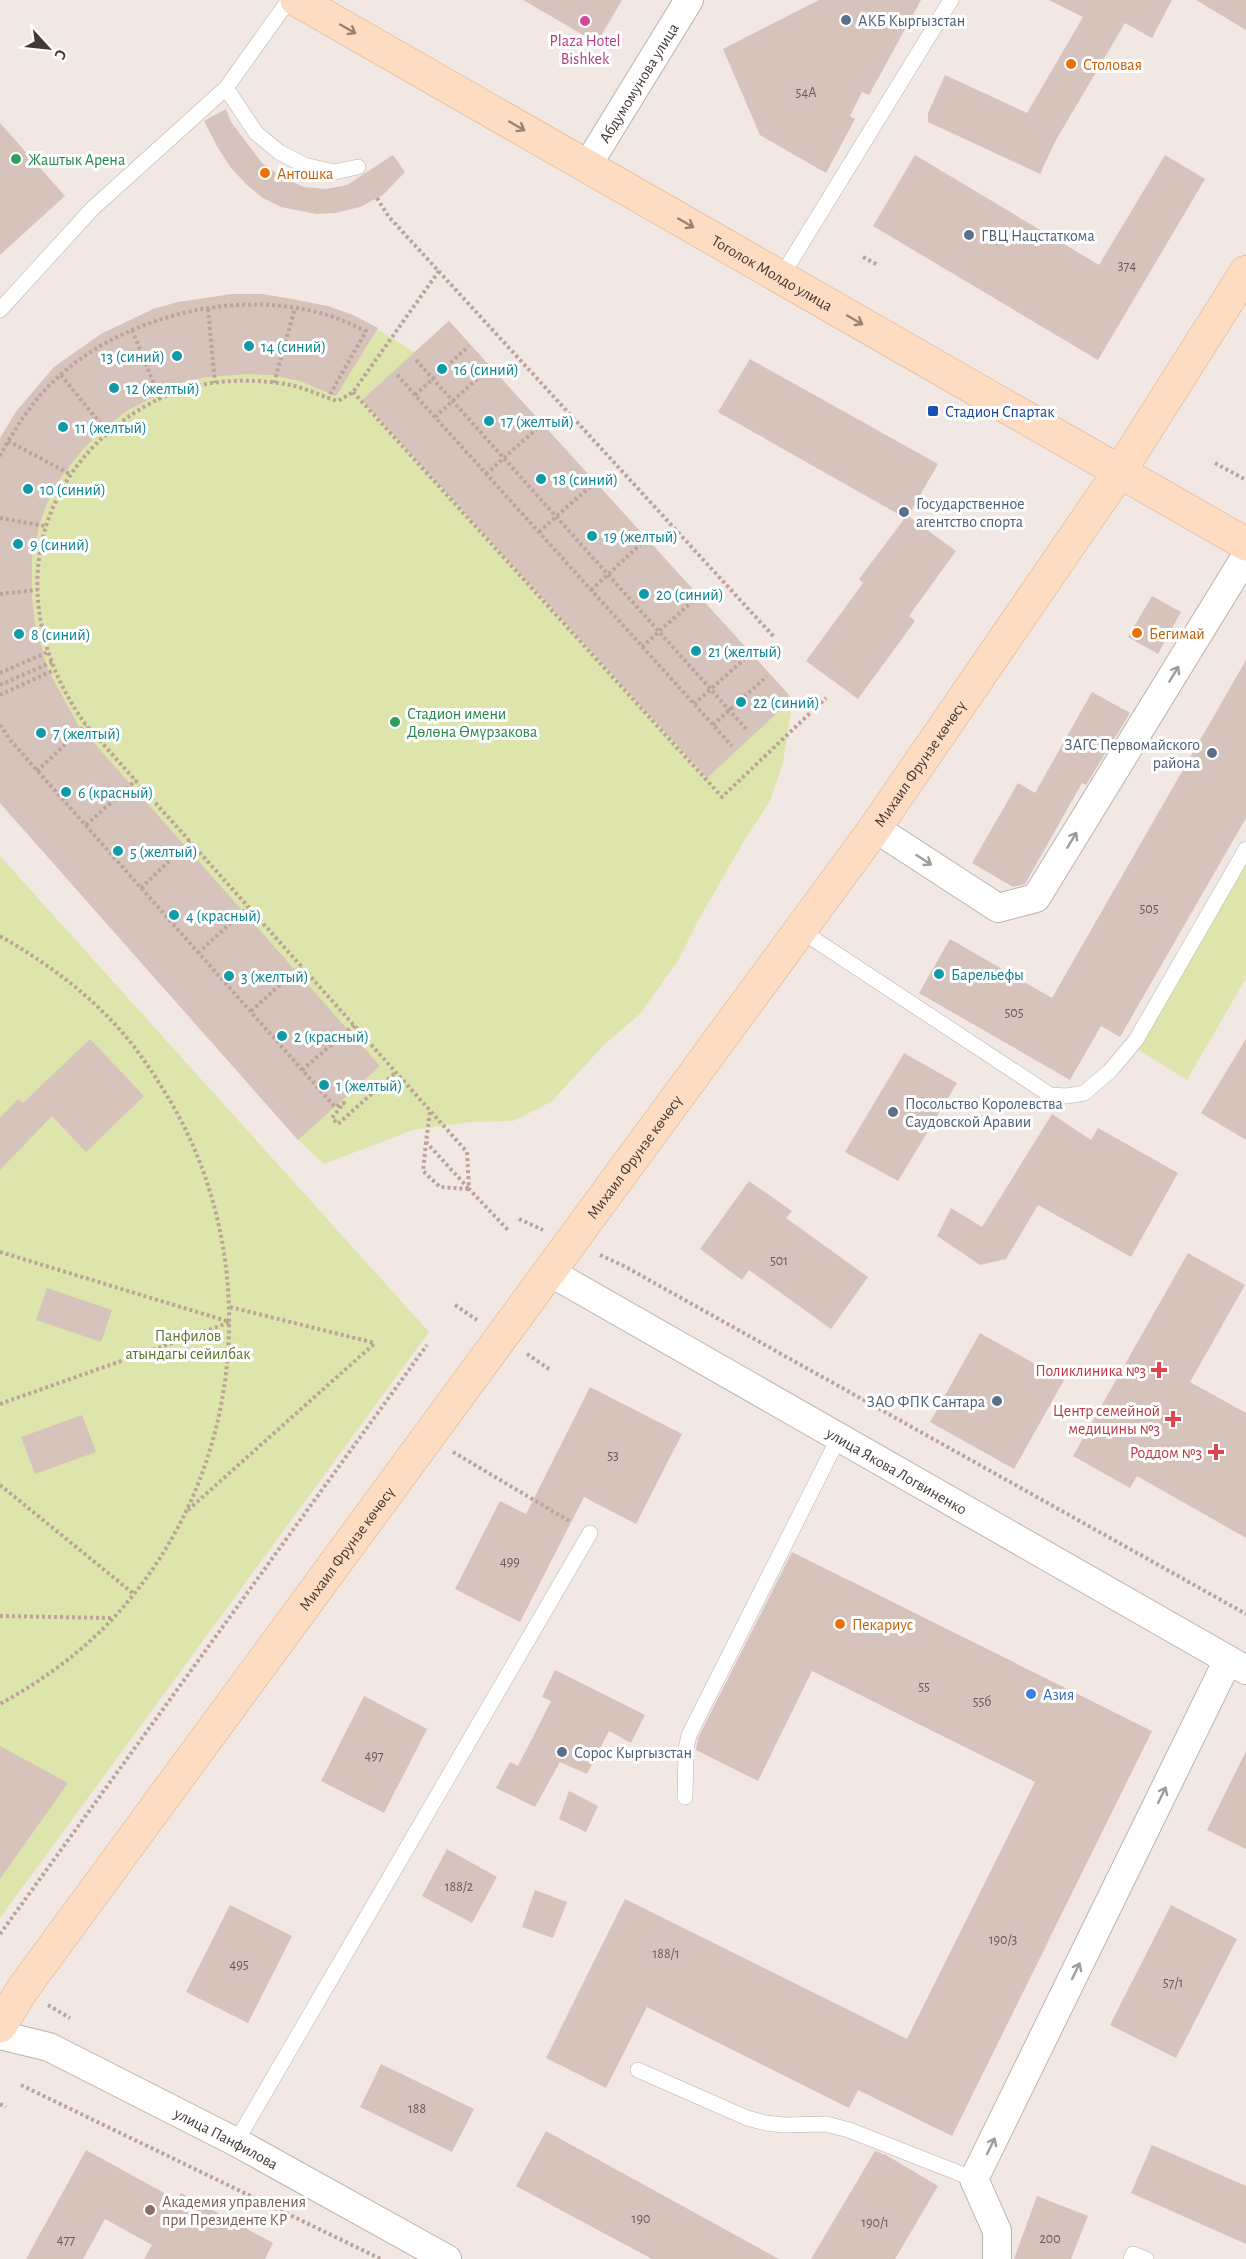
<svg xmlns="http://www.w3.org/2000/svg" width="1246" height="2259" font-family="'Alegreya Sans',sans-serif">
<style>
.green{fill:#dee5ac}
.building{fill:#d5c3bc}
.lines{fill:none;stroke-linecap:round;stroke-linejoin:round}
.lane-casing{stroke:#bfb1a9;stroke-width:16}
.street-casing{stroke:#bfb1a9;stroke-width:30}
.secondary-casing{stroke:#d4af95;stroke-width:34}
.path{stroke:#bea498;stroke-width:4;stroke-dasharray:3 3;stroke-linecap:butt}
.lane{stroke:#fff;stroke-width:15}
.street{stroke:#fff;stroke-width:28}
.secondary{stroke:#fddcc1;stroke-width:33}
.oneway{stroke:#978273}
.oneway2{stroke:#a19c99}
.service-dot{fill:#5c6f8a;stroke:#fff;stroke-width:2}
.hotel-dot{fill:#d1479c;stroke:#fff;stroke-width:2}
.food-dot{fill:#e8710a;stroke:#fff;stroke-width:2}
.leisure-dot{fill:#2e9e5b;stroke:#fff;stroke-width:2}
.culture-dot{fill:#0f9aa8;stroke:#fff;stroke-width:2}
.transit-dot{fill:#1a4fb4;stroke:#fff;stroke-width:2}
.health-dot{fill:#e0444e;stroke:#fff;stroke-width:2}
.shop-dot{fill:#3f7fe0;stroke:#fff;stroke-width:2}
.education-dot{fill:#8d6e63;stroke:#fff;stroke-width:2}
.labels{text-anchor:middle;stroke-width:6;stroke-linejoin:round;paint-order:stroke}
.number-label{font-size:14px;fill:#685b55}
.service-label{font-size:16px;fill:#4e5e75;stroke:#fff;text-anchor:start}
.hotel-label{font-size:16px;fill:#b23c85;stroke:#fff}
.food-label{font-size:16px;fill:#c56008;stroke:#fff;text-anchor:start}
.street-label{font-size:16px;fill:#433833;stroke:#fff}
.leisure-label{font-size:16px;fill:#27864d;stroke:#fff;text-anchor:start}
.culture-label{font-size:16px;fill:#0d838f;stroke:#fff;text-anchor:start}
.transit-label{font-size:16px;fill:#164399;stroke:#fff;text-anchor:start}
.park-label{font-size:16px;fill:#5c7329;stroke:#fff}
.health-label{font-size:16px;fill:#be3a42;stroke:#fff;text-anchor:end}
.shop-label{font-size:16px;fill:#366cbe;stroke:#fff;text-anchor:start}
.education-label{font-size:16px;fill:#785e54;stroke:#fff;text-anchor:start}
</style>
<rect width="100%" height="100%" fill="#f1e8e3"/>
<path class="green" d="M233,294C311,295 351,310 414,352L449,321L793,699L783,763L770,801L744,841L699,919L679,959L640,1014L606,1043L551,1102L513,1121L470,1122L413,1130L324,1164L298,1140L0,803V747L15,413L54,367L101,334L154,309L178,302Z
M0,856L429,1332L0,1918Z
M1246,864V978L1187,1080L1139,1050Z"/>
<path class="building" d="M523,0H622L597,43Z
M819,0H921L869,95L862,92L850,116L855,119L826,173L760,135L723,49Z
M1049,0H1172L1152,38L1125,23L1056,140L1040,174L928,122V113L945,75L1027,113L1083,17Z
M1196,0H1246V30Z
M226,109L231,122L262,163L282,177L304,187L326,189L347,185L393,155L405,172L383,195L360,207L335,213L316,214L281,207L263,198L247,185L231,168L218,148L204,121Z
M0,123L65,196L0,255Z
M915,155L1099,265L1165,155L1205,179L1098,360L873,226Z
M233,294H263L328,306L353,315L378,328L336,396L300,381L272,375L248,374L207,377L183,382L128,410L101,431L83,449L62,476L49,499L41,520L32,557V597L35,623L48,670L78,725L380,1066L298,1140L0,803V438L15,413L54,367L101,334L153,309L178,302Z
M449,321L788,694V703L707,778L362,400Z
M750,359L938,464L908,516L956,551L909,616L915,621L858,699L806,661L863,583L859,579L905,518L718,412Z
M1152,596L1181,612L1158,654L1128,637Z
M1246,660V818L1120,1037L1101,1026L1070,1080L919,993L950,939L1052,998Z
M1092,692L1130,713L1086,785L1082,783L1025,884L1013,887L972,863L1018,783L1035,793Z
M90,1039L144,1096L86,1152L52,1116L0,1170V1118L18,1099L23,1103Z
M1246,1039V1140L1201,1113Z
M904,1053L957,1083L898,1181L845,1152Z
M1052,1114L1091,1140L1098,1128L1178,1173L1131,1257L1038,1205L1006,1259L980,1265L937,1236L951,1208L982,1227Z
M749,1181L792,1211L786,1218L868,1277L831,1329L749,1270L742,1280L700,1249Z
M1188,1253L1245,1285L1190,1382L1246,1413V1538L1137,1476L1130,1488L1073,1456Z
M47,1288L112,1310L101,1342L36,1320Z
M980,1333L1064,1380L1014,1469L930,1422Z
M590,1387L682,1434L636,1524L584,1497L520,1622L455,1589L500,1501L526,1514Z
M82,1415L96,1452L35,1474L21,1437Z
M792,1552L1152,1731L952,2136L858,2090L849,2108L647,2007L606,2088L546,2058L625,1899L907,2039L1035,1782L812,1671L758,1781L696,1750L698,1738Z
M555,1670L645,1715L631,1743L609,1731L587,1774L560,1762L535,1807L496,1788L510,1762L518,1766L551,1701L542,1697Z
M364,1696L427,1729L384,1813L321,1781Z
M0,1746L68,1783L0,1879Z
M1246,1751V1849L1207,1830Z
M569,1791L598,1806L586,1832L559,1819Z
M447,1849L497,1877L472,1923L422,1896Z
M535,1890L567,1902L553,1938L522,1927Z
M230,1905L292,1936L248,2023L186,1992Z
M1171,1905L1237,1939L1176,2058L1110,2025Z
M381,2064L474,2109L452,2152L360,2107Z
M546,2131L779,2259H652L516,2186Z
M1152,2145L1246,2186V2244L1131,2193Z
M86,2150L177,2200L181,2193L273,2243L265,2259H144L152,2245L105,2219L83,2259H26Z
M875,2151L886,2155L938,2186L895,2259H811Z
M1037,2196L1088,2216L1071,2259H1014Z"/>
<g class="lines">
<g class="lane-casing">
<path id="lane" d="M226,88L256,133L279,152L304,165L334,172L358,167
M781,277L951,0
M0,310L92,209L226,88L289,0
M800,930L1050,1095L1067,1096L1084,1093L1110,1071L1136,1040L1246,849
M685,1797L686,1749L689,1735L839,1437
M638,2070L747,2118L766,2123L784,2125L826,2124L849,2130L974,2179
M236,2142L590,1533
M1131,2259L1133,2254L1146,2259"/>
</g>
<g class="street-casing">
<g id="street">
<path id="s1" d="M587,166L689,0"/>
<path d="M875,828L998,908L1036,898L1246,556"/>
<path id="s2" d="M548,1271L1246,1670"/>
<path id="s3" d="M0,2035L49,2047L236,2142L447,2259"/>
<path d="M997,2259V2231L974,2179L1228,1660"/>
</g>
</g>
<g class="secondary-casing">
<g id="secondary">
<path id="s4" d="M297,0L1246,544"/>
<path id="s5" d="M0,2026L22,1990L875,828L1120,471L1246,272"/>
</g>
</g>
<path class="path" d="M377,198L389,217L775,638
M863,257L878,265
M439,271L353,392L338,401C323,397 310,390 295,386C264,379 227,379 195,386C165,393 135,410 111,430C18,509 17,630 86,725L467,1152L469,1189L509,1231
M208,309L215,383
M132,330L160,399
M416,360L748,731
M61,375L108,433
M397,375L732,746
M274,383L295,308
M353,392L722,797L826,698
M415,395L469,346
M435,417L489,368
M8,441L70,474
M0,456C17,424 38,393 66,370C132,315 237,290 320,313C336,317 351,324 366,331L328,398
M1215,463L1246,480
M486,474L541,425
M0,518L45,526
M539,532L593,484
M591,590L644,541
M0,594L37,590
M642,647L696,598
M0,673L48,652
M0,685L52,662
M0,695L54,670
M694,704L748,656
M0,725L11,741L335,1107L344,1103L332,1118L338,1124L396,1072
M713,725L767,676
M37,771L86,725
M86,825L136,780
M141,888L190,841
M0,936C40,959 77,985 109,1018C129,1038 146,1062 161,1086C261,1241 250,1450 134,1594C98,1640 51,1676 0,1704
M198,953L248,907
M251,1011L301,966
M302,1070L354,1025
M430,1112L426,1142L469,1189
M426,1142L423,1171L440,1187L468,1189
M519,1219L543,1230
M0,1252L230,1322
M600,1255L624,1266L1246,1614
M455,1305L477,1320
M230,1307L375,1343
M527,1354L549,1369
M0,1404L231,1322
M453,1452L571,1522
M0,1485L134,1594
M188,1510L375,1343
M0,1616L113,1618
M0,1934L427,1345
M48,2005L70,2018
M21,2085L381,2259
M0,2104L6,2107"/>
<use href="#lane" class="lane"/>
<use href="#street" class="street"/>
<use href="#secondary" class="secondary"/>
</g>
<defs><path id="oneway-shaft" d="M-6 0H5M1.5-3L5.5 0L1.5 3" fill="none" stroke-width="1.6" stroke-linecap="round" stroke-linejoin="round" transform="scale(1.5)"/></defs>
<g class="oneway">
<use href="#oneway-shaft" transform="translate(348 29) rotate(30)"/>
<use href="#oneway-shaft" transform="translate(517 126) rotate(30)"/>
<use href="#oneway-shaft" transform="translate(686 223) rotate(30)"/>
<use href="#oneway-shaft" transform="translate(855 320) rotate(30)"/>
</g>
<g class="oneway2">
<use href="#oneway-shaft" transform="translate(1174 674) rotate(-59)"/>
<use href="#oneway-shaft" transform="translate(1072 840) rotate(-59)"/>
<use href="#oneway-shaft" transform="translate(924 860) rotate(33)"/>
<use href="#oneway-shaft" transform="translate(1162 1795) rotate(-64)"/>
<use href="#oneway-shaft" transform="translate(1076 1971) rotate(-64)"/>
<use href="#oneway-shaft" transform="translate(991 2146) rotate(-64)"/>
</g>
<g class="service-dot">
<circle cx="846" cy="20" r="6"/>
<circle cx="969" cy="235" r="6"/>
<circle cx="904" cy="512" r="6"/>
<circle cx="1212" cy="753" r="6"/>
<circle cx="893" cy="1112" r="6"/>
<circle cx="997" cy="1401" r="6"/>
<circle cx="562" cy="1752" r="6"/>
</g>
<circle class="hotel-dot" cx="585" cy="21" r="6"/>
<g class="food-dot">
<circle cx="1071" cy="64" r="6"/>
<circle cx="265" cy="173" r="6"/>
<circle cx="1137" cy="633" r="6"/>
<circle cx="840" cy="1624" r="6"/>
</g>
<g class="leisure-dot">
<circle cx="16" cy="159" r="6"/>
<circle cx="395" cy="722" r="6"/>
</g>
<g class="culture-dot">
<circle cx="249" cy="346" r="6"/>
<circle cx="177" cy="356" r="6"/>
<circle cx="442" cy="369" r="6"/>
<circle cx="114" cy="388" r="6"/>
<circle cx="489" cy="421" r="6"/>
<circle cx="63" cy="427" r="6"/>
<circle cx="541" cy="479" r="6"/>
<circle cx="28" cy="489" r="6"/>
<circle cx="592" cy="536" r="6"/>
<circle cx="18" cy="544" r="6"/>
<circle cx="644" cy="594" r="6"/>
<circle cx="19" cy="634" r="6"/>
<circle cx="696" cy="651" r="6"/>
<circle cx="741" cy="702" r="6"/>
<circle cx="41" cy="733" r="6"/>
<circle cx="66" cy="792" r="6"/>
<circle cx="118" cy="851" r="6"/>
<circle cx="174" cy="915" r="6"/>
<circle cx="939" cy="974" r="6"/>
<circle cx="229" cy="976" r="6"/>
<circle cx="282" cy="1036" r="6"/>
<circle cx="324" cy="1085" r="6"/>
</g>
<rect class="transit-dot" x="927" y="405" width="12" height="12" rx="3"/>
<g class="health-dot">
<path d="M1156 1361h6v6h6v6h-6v6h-6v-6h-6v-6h6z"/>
<path d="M1170 1410h6v6h6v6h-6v6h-6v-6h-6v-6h6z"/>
<path d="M1213 1443h6v6h6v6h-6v6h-6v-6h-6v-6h6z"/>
</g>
<circle class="shop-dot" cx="1031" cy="1694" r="6"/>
<circle class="education-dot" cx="150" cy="2210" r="6"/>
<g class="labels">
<g class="number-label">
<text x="806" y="97">54А</text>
<text x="1127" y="270">374</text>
<text x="1149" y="913">505</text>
<text x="1014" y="1017">505</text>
<text x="779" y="1265">501</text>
<text x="613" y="1460">53</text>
<text x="510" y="1566">499</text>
<text x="924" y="1691">55</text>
<text x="982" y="1706">55б</text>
<text x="374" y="1760">497</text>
<text x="459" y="1891">188/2</text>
<text x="1003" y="1944">190/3</text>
<text x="666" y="1958">188/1</text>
<text x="239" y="1969">495</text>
<text x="1173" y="1987">57/1</text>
<text x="417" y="2113">188</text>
<text x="641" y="2223">190</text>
<text x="875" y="2227">190/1</text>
<text x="1050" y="2243">200</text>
<text x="66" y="2244">477</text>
</g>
<g class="service-label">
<text x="858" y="26">АКБ Кыргызстан</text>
<text x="981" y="241">ГВЦ Нацстаткома</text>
<text x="916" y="509">Государственное<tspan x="916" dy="18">агентство спорта</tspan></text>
<text x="1200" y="750" text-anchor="end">ЗАГС Первомайского<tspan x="1200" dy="18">района</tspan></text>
<text x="905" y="1109">Посольство Королевства<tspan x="905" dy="18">Саудовской Аравии</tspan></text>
<text x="985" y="1407" text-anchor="end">ЗАО ФПК Сантара</text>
<text x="574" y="1758">Сорос Кыргызстан</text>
</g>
<g class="hotel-label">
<text x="585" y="46">Plaza Hotel<tspan x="585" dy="18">Bishkek</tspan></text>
</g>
<g class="food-label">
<text x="1083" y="70">Столовая</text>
<text x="277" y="179">Антошка</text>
<text x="1149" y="639">Бегимай</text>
<text x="852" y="1630">Пекариус</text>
</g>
<g class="street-label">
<text dy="6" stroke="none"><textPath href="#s1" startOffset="98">Абдумомунова улица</textPath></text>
<text dy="6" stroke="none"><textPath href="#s4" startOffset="548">Тоголок Молдо улица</textPath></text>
<text dy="6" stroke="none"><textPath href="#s5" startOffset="1562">Михаил Фрунзе көчөсү</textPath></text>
<text dy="6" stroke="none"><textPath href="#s5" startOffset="1076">Михаил Фрунзе көчөсү</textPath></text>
<text dy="6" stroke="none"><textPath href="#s2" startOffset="402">улица Якова Логвиненко</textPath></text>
<text dy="6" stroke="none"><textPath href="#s5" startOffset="590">Михаил Фрунзе көчөсү</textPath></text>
<text dy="6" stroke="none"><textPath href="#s3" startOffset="250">улица Панфилова</textPath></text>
</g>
<g class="leisure-label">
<text x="28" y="165">Жаштык Арена</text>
<text x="407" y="719">Стадион имени<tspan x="407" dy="18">Дөлөна Өмүрзакова</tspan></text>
</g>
<g class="culture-label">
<text x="261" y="352">14 (синий)</text>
<text x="165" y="362" text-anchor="end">13 (синий)</text>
<text x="454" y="375">16 (синий)</text>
<text x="126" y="394">12 (желтый)</text>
<text x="501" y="427">17 (желтый)</text>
<text x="75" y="433">11 (желтый)</text>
<text x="553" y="485">18 (синий)</text>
<text x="40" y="495">10 (синий)</text>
<text x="604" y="542">19 (желтый)</text>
<text x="30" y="550">9 (синий)</text>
<text x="656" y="600">20 (синий)</text>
<text x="31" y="640">8 (синий)</text>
<text x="708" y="657">21 (желтый)</text>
<text x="753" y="708">22 (синий)</text>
<text x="53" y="739">7 (желтый)</text>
<text x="78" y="798">6 (красный)</text>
<text x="130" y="857">5 (желтый)</text>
<text x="186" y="921">4 (красный)</text>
<text x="951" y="980">Барельефы</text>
<text x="241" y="982">3 (желтый)</text>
<text x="294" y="1042">2 (красный)</text>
<text x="336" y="1091">1 (желтый)</text>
</g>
<g class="transit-label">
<text x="945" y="417">Стадион Спартак</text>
</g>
<g class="park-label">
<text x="188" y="1341">Панфилов<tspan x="188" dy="18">атындагы сейилбак</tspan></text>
</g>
<g class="health-label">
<text x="1146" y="1376">Поликлиника №3</text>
<text x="1160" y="1416">Центр семейной<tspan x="1160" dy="18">медицины №3</tspan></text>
<text x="1202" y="1458">Роддом №3</text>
</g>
<g class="shop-label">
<text x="1043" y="1700">Азия</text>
</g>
<g class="education-label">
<text x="162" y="2207">Академия управления<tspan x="162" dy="18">при Президенте КР</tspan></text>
</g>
</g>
<g transform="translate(48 48) rotate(117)" stroke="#ffffff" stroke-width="4.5" paint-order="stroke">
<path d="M0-4.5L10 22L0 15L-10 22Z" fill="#433833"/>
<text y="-9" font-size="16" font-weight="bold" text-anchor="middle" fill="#433833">С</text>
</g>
</svg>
